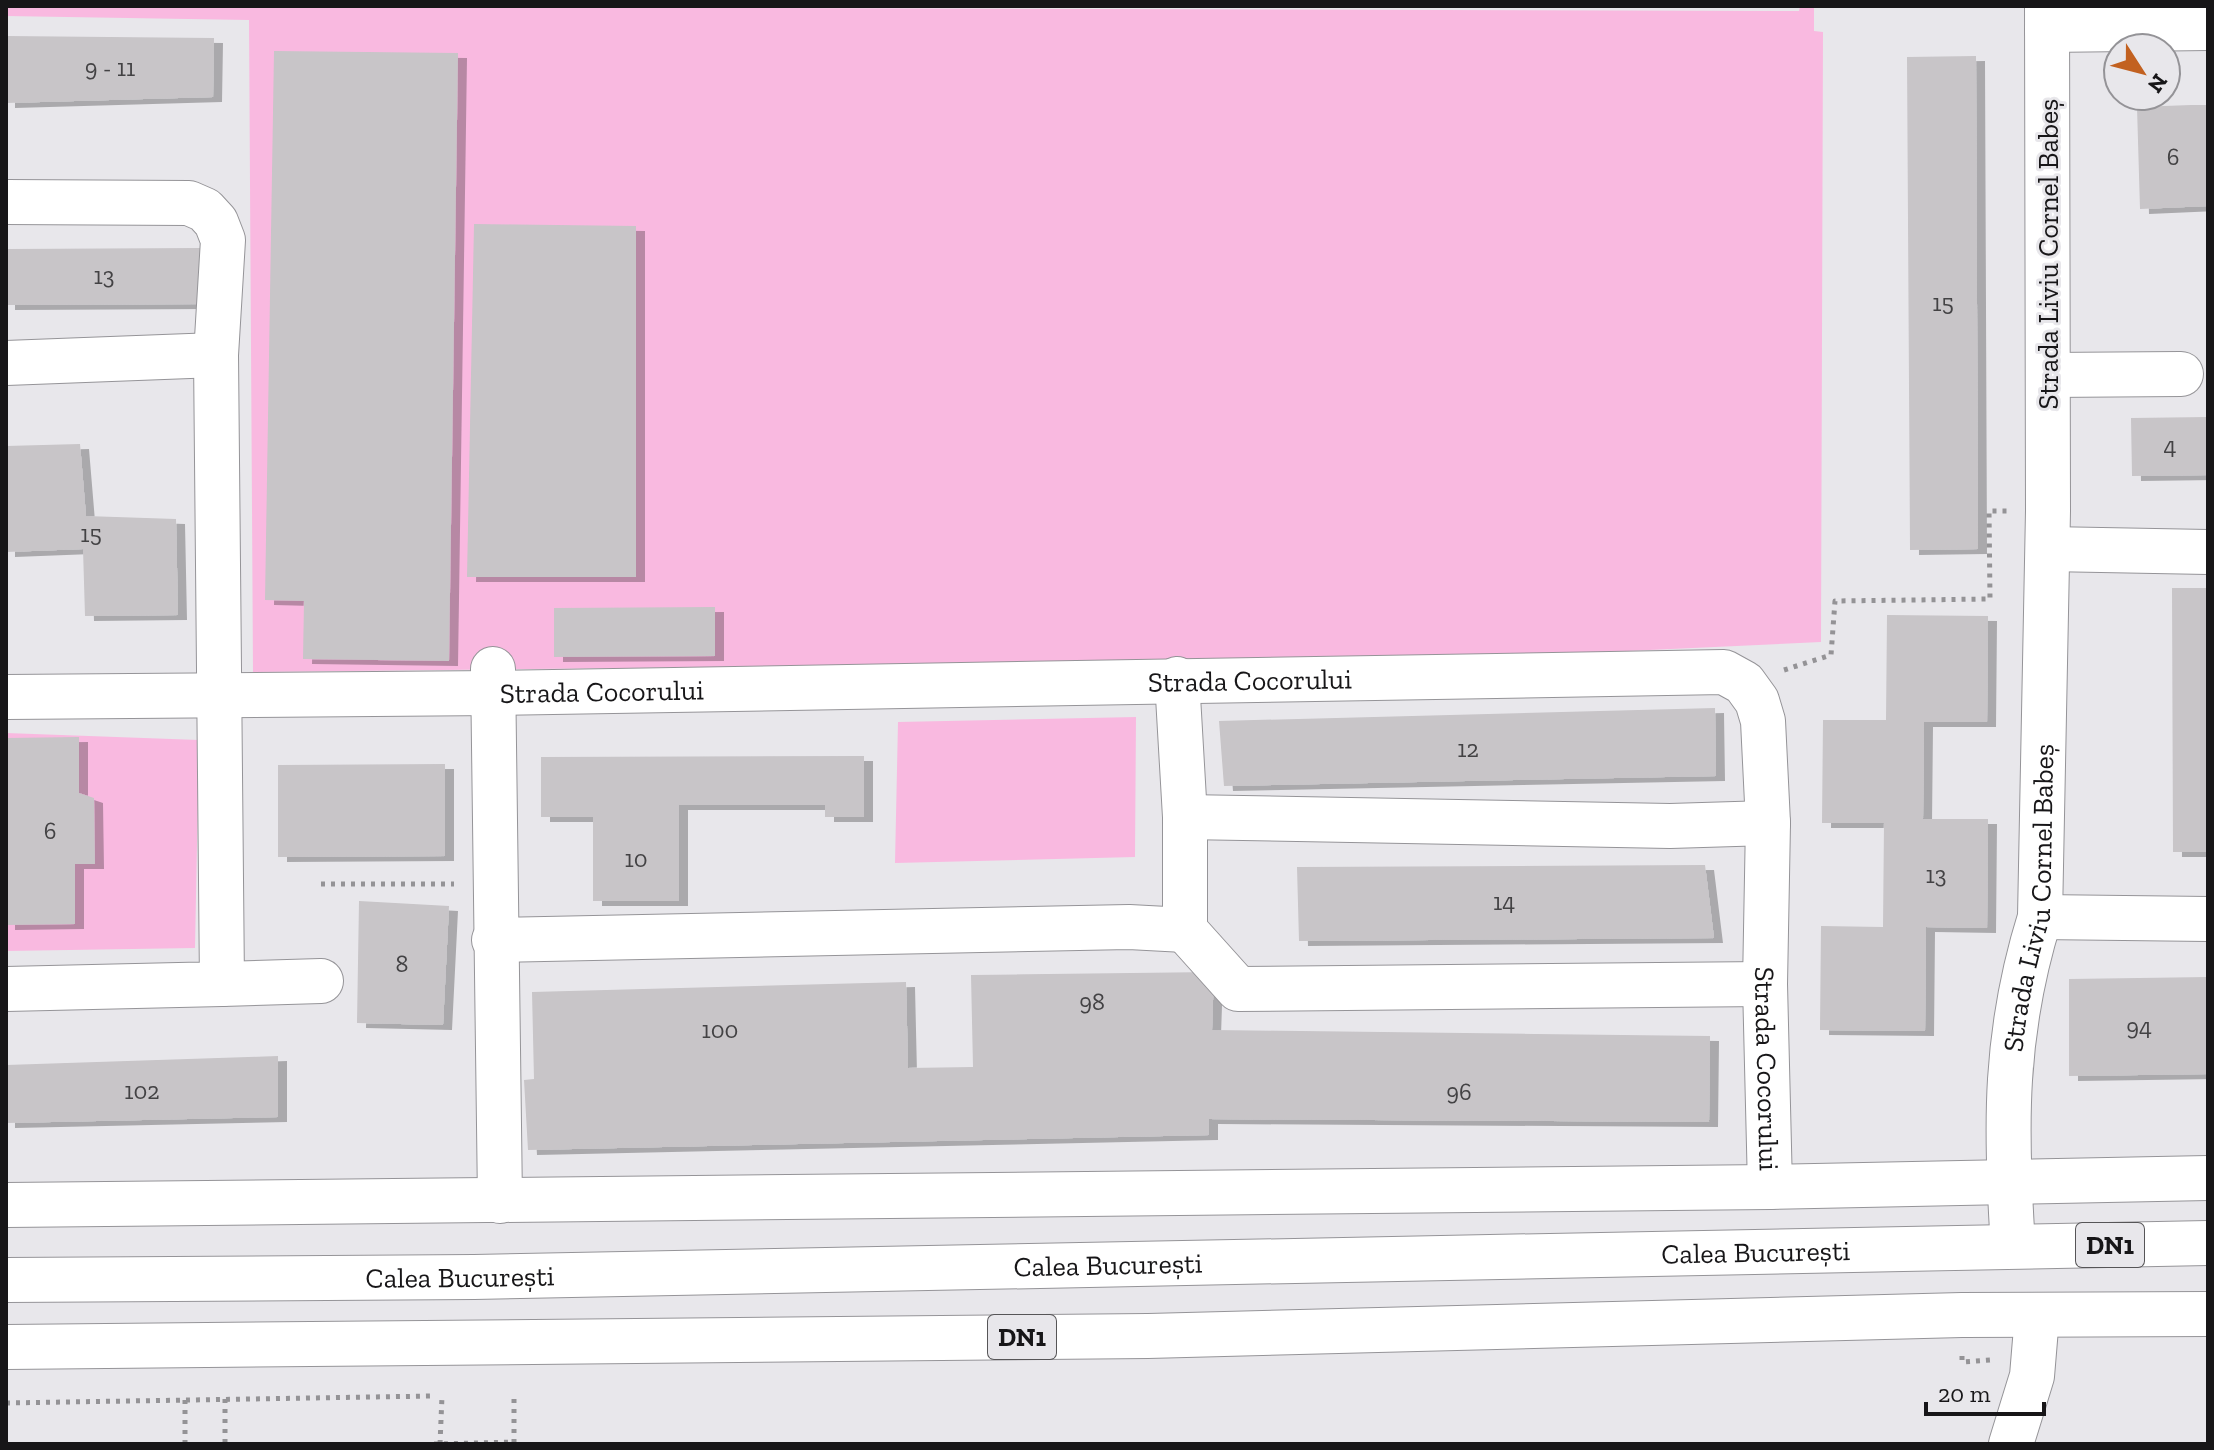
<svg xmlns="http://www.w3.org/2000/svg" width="2214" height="1450" font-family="'Zilla Slab',serif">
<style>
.green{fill:#f9b9e0}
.building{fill:#c8c5c8;filter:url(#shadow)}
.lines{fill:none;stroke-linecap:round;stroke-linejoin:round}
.minor-casing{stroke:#959498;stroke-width:46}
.major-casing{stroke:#959498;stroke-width:46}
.path{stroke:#949396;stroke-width:5;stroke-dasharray:4 6;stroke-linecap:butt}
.minor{stroke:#fff;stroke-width:44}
.major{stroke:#fff;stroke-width:44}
.labels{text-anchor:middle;stroke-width:6;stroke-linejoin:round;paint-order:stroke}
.number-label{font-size:24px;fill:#434244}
.shield{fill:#e8e7eb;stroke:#565557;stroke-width:2}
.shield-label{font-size:26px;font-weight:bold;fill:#171618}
.street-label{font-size:28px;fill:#171618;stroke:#e8e7eb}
</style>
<defs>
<filter id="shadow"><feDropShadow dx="9" dy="5" stdDeviation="0" flood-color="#0004"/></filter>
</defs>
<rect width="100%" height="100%" fill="#e8e7eb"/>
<path class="green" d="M6,6L1799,11L1800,6H1814V31L1823,32L1821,642L1454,659L253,672L249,20L6,16Z
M1136,717L1135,857L895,863L898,722Z
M6,733L199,740L195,948L6,951Z"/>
<path class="building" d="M6,36L214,38L213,97L6,103Z
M274,51L458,53L449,661L303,659L304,601L265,600Z
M1976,56L1978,549L1910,550L1907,57Z
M2191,105H2208V206L2140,209L2137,107Z
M474,224L636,226V577H467Z
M201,248L202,304L6,305V249Z
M2208,417V475L2132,476L2131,418Z
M80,444L86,516L176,519L178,615L85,616L83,549L6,552V446Z
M2172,588H2208V852H2173Z
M715,607V656L554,657V608Z
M1887,615L1988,616L1987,722H1924L1923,819H1988L1987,928L1926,927L1925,1031L1820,1030L1821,926L1883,927L1884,823H1822L1823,720H1886Z
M1715,708L1716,776L1224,786L1219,721Z
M79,737V793L94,798L95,864H75V924L6,925V738Z
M864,756V817H825V805H679V901H593V817H541V757Z
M445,764V856L278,857V765Z
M1705,865L1714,938L1299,941L1297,867Z
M359,901L449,906L443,1025L357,1023Z
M1214,972L1212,1030L1710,1036L1709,1122L1209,1119V1135L528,1150L524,1080L534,1079L532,992L906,982L908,1068L973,1067L971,975Z
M2208,977V1074L2069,1076V979Z
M278,1056V1117L6,1123V1065Z"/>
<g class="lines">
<g class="minor-casing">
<g id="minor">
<path d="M2047,30L2208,28"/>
<path d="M6,202L189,203L205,210L216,222L223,240L216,355L222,984L6,989"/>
<path d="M6,363L216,355"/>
<path d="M2048,375L2181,374"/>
<path d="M2048,549L2208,552"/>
<path d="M493,669L500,1201"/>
<path d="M1177,679L1185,817V930L1238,989L1765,984"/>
<path id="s1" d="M6,697L495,693L1724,672L1744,683L1757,701L1763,721L1768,823L1765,984L1770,1187"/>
<path d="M1185,817L1670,826L1768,823"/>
<path d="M2040,917L2208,919"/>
<path d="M494,940L1129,927L1185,930"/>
<path d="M222,984L321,981"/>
<path d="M6,1205L1770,1187L2208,1178"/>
<path id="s2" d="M2013,1246C2005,1126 2004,1032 2040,917L2048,511L2047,6"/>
<path d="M2011,1444L2032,1376L2037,1316"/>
</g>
</g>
<g class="major-casing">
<g id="major">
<path id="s3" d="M6,1280L474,1277L2208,1243"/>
<path d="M6,1347L1148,1336L1962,1315L2208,1314"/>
</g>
</g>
<path class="path" d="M1784,670L1831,655L1835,601L1990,599L1989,511H2009
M321,884H454
M1962,1356V1362L1990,1360
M225,1399V1444
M6,1403L433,1396
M514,1443V1394
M185,1444V1400
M434,1444L514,1442
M440,1444L442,1396"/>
<use href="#minor" class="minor"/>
<use href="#major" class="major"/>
</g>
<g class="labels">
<g class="number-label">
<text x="110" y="76">9 - 11</text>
<text x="2173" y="165">6</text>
<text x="104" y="284">13</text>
<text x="1943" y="311">15</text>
<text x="2170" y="454">4</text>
<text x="91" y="542">15</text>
<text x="1468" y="757">12</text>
<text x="50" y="839">6</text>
<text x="636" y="867">10</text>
<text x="1936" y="883">13</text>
<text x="1504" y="910">14</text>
<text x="402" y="972">8</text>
<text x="1092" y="1010">98</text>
<text x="2139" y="1035">94</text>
<text x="720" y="1038">100</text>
<text x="142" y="1099">102</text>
<text x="1459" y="1100">96</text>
</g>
<g class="shield">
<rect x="2076" y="1223" width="68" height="44" rx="6"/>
<rect x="988" y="1315" width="68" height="44" rx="6"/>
</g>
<g class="shield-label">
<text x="2110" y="1254">DN1</text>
<text x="1022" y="1346">DN1</text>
</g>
<g class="street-label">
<text transform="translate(2048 254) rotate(-90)" y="10">Strada Liviu Cornel Babeș</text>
<text dy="10" stroke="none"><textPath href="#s1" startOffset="1244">Strada Cocorului</textPath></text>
<text dy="10" stroke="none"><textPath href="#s1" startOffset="596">Strada Cocorului</textPath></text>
<text dy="10" stroke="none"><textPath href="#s2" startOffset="350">Strada Liviu Cornel Babeș</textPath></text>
<text dy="10" stroke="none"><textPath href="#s1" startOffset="2132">Strada Cocorului</textPath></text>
<text dy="10" stroke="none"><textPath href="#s3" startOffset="1750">Calea București</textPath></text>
<text dy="10" stroke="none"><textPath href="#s3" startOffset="1102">Calea București</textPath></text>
<text dy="10" stroke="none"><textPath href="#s3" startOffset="454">Calea București</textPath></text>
</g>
</g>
<rect width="2214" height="1450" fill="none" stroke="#171618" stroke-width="16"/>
<g transform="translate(2142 72) rotate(126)"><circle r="38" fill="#e8e7eb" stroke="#949397" stroke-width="2"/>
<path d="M0-6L14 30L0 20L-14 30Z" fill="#c26120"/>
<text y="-12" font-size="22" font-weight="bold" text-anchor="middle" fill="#171618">N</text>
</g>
<path d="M1926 1402v12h118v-12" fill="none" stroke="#171618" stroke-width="4"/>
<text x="1938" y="1402" font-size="24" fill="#171618" stroke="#e8e7eb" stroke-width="6" paint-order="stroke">20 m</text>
</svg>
